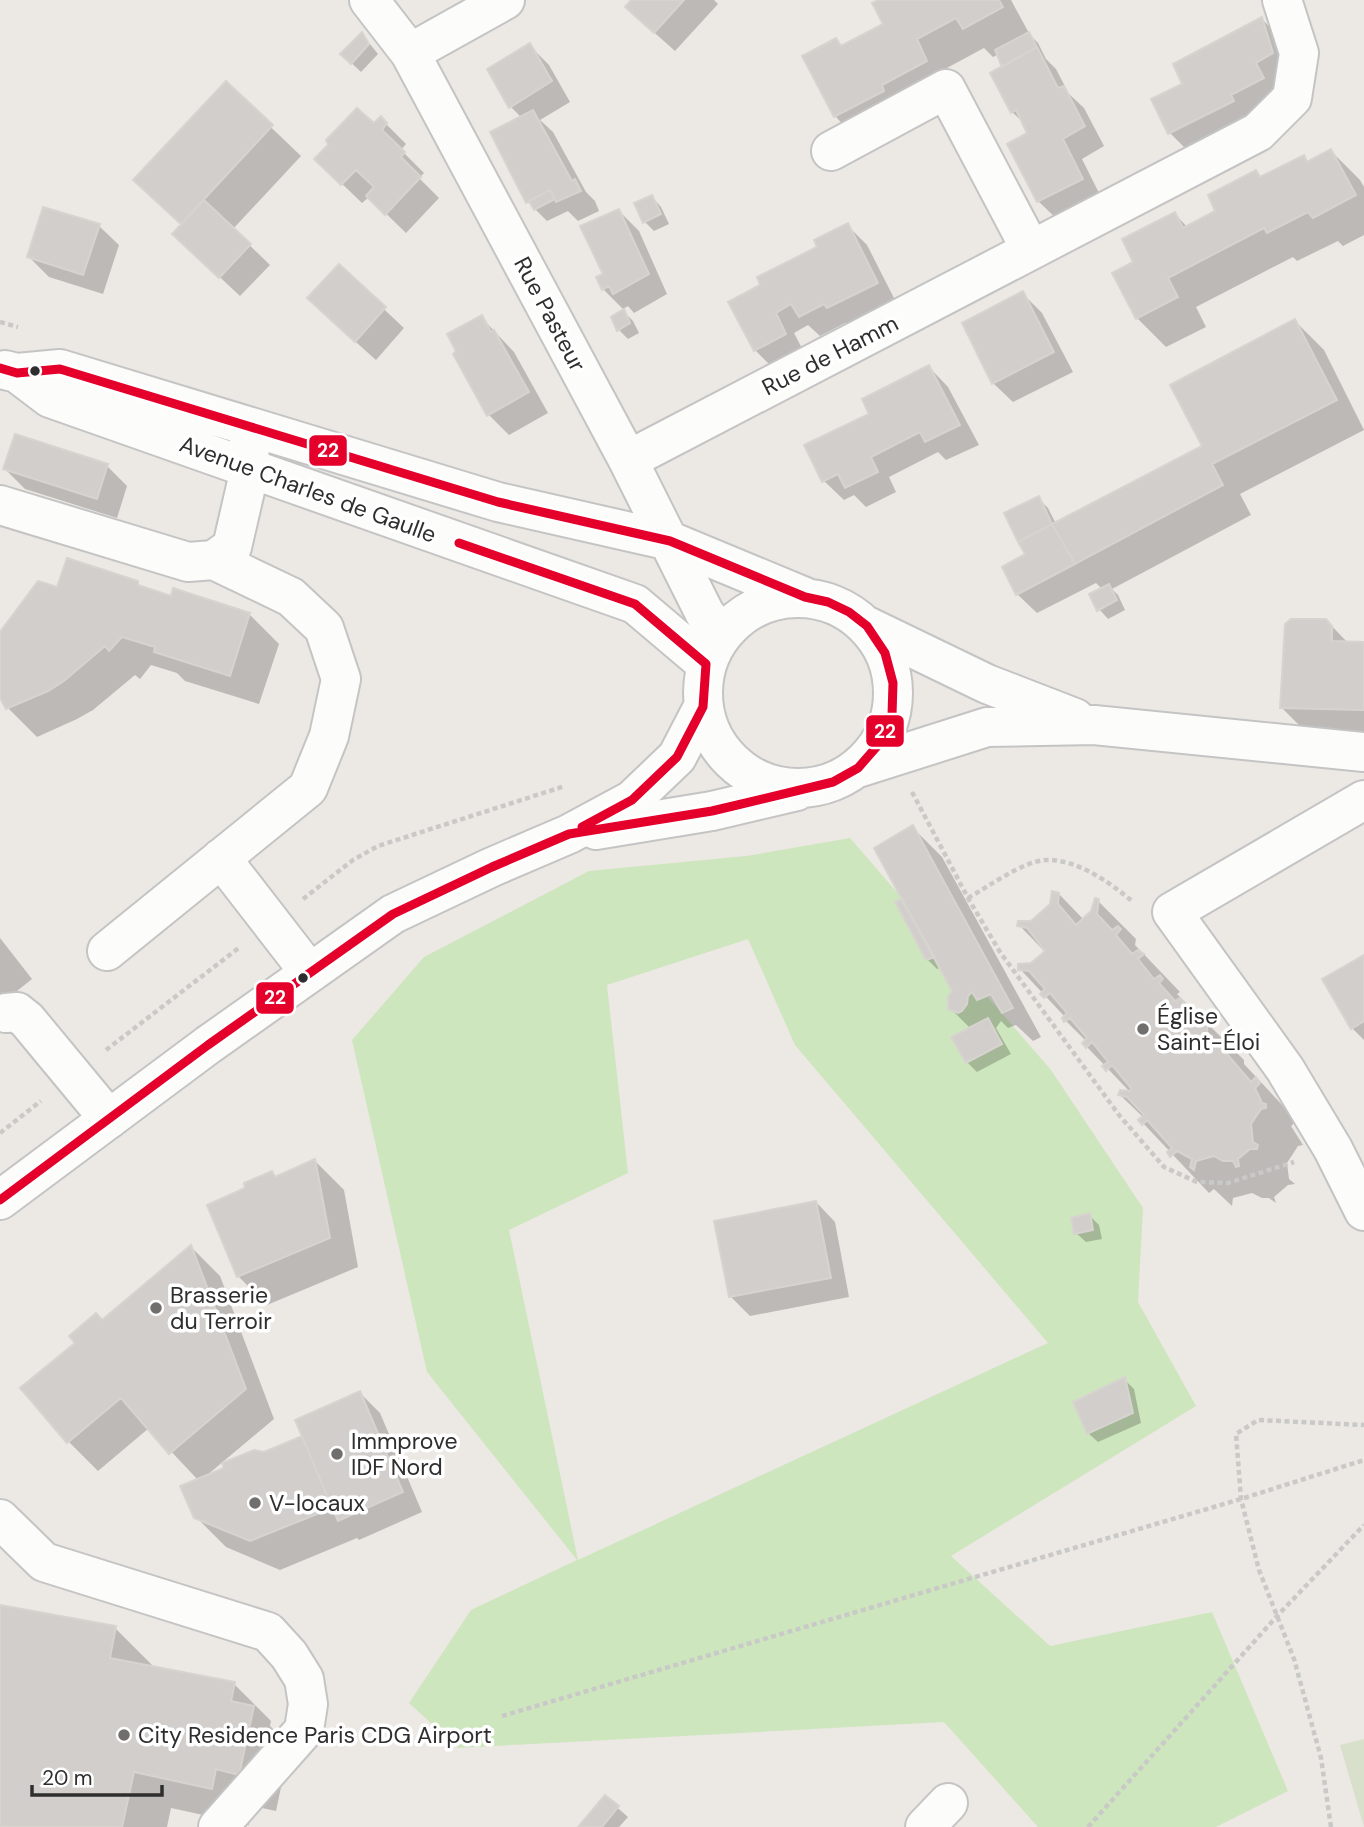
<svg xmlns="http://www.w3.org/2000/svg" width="1364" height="1827" font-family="'DM Sans',sans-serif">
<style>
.green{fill:#cee6be;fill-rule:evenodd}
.cemetery{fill:#d8e0cc}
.shadow{fill:#0003}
.building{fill:#d1cecb;stroke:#d7d4d0;stroke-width:2}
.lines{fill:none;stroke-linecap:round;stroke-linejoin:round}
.minor-casing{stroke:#c5c4c5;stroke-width:42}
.path{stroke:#c9c9c8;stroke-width:4.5;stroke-dasharray:5 3.5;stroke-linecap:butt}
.minor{stroke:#fcfcfb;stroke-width:38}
.bus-1-casing{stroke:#fff;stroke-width:14}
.bus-1{stroke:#e4002b;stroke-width:9}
.bus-dot{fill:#2e2e2e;stroke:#fff;stroke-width:2.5}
.poi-dot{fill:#706f6e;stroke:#fff;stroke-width:2.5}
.labels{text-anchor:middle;stroke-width:7;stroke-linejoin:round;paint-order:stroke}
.street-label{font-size:23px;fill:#2e2e2e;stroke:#fff}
.poi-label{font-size:23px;fill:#2e2e2e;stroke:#fff;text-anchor:start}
.line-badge{stroke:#fff;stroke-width:2.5}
.badge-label{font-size:19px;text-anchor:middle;font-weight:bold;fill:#fff}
</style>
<rect width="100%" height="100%" fill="#ece8e4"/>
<path class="green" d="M850,838L1051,1070L1143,1208L1138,1302L1196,1406L951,1556L1050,1646L1212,1612L1288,1791L1216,1827H1038L944,1722L458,1748L409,1703L471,1610L577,1560L427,1372L352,1040L424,957L589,871L746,856ZM748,939L795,1045L1048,1343L578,1560L509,1230L628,1173L607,985Z"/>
<path class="cemetery" d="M1364,1739V1827L1340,1745Z"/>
<path class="shadow" d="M634,0H714L718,4L675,51L647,26Z
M881,0H1011L1030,35L1038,43L1046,59L1056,69L1069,94L1084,108L1104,146L1082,159L1102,199L1058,220L1038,201L1029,134L1025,124L1012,112L1004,67L999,54L993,57L984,48L945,69L955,90L864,146L835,116L836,40L843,47L885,25Z
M1262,19L1281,39L1282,98L1190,153L1170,133L1184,84Z
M362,34L378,54L361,72L342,54Z
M530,46L549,65L570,102L540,120L553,132L586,192L595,201L599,211L578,221L568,211L547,221L527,201L522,118L510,106Z
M226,84L301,156L233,229L270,265L240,296L194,253L182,225L165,209Z
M381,119L406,144L401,150L424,173L419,178L439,198L406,233L369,197L362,203L336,178Z
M1331,151L1360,180L1364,187V235L1343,246L1338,241L1297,261L1293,257L1196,307L1206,327L1166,347L1137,318L1135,263L1175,214L1188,228L1218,212L1256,172L1261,178L1304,157L1309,163Z
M652,197L661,207L669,224L654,231L644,221Z
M619,211L639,231L667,294L634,313L628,306L623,309L603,289L598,278L605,275Z
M847,225L867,245L897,304L849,327L845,323L820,336L808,325L794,333L805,354L775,370L755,350L763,286L820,248Z
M99,226L119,245L103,294L49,277L29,257Z
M339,267L404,328L376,360L329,318Z
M1022,293L1042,313L1073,372L1013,402L993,383Z
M623,311L633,321L639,333L628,339L619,330Z
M481,317L514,352L548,413L509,435L489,415Z
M1295,321L1324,350L1364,430L1240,494L1251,515L1112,589L1118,595L1125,610L1108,619L1099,609L1102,589L1096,583L1037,613L1017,594L1038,498L1048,508L1056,524L1205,447Z
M929,367L948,387L979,445L946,460L938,452L889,477L896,492L866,507L854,495L844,500L824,481L871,414Z
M107,466L127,486L117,518L25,489L5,469Z
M137,583L143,589L172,598L249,614L279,644L259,704L185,681L177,673L151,665L140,679L135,675L93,710L77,719L37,737L8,708L0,695V635L58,590Z
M1326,620L1349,644H1364V738L1311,737L1282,708Z
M913,828L942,857L1041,1037L1033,1041L1016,1025L1008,1028L1001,1021L996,1028L1011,1054L977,1072L967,1062L971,1029L950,1008L954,991L941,968L937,969L927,959L901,901L907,907Z
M1059,894L1084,920L1093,912L1098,901L1136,939L1135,945L1180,992L1177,994L1197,1014L1198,1018L1207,1023L1244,1060V1064L1297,1121L1291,1126L1303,1145L1298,1146L1287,1163L1289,1179L1295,1184L1288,1185L1274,1197L1276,1203L1269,1198H1262L1252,1193L1233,1198L1232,1206L1214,1189L1209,1193L1141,1121L1144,1118L1120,1095L1130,1092L1087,1047L1086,1041L1066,1021L1065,1017L1020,969L1032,965L1046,953L1019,925L1032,923L1052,905Z
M0,938L32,979L12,995L5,1031L0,1032Z
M1364,957V1040L1352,1028Z
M315,1161L344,1190L358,1267L267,1305L238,1276L247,1189L271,1173L277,1178Z
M816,1202L835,1222L849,1297L750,1316L731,1297Z
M1089,1215L1099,1225L1102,1239L1086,1242L1076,1233Z
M191,1247L220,1276L274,1419L206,1476L304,1437L360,1393L380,1413L422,1512L359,1540L357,1538L280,1570L226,1547L196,1517L198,1480L149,1428L98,1471L69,1442L23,1388Z
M1124,1379L1134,1389L1141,1423L1098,1442L1088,1433Z
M0,1607L115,1628L153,1666L152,1668L234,1684L271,1721L270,1726L290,1745L276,1811L253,1806L249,1825L171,1808L167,1827H0Z
M605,1797L628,1817L619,1827H581Z"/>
<path class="building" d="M631,0H684L654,33L625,7Z
M878,0H999L1003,7L963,29L956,18L917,39L927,61L882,85L884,91L834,117L802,56L836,38L841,46L883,24L872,3Z
M1262,17L1273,53L1256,63L1264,78L1231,95L1234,101L1168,134L1151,99L1182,84L1173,64Z
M362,32L369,44L351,64L340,54Z
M1029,32L1037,47L1002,67L995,50Z
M530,43L552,81L509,108L487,69Z
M1037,47L1058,88L1064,86L1085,126L1063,139L1083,179L1037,202L1007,144L1027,133L1016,110L1011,113L990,73Z
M226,81L273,125L181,224L133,180Z
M357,108L374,123L381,116L387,123L382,130L405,152L401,157L421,177L385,215L366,196L374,187L356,170L341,185L314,159L328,145L326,140Z
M533,110L572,181L575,179L581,191L556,202L550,190L526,203L490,132Z
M1331,149L1356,195L1313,218L1308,212L1267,233L1264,228L1168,278L1178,297L1136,319L1112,273L1133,262L1122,239L1175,212L1183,228L1215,211L1208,195L1256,170L1260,177L1304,155L1307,162Z
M550,190L555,199L534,210L529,201Z
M652,195L661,214L643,223L634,203Z
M204,200L251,244L219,278L172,234Z
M43,207L100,224L83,275L27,257Z
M619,209L649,274L613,294L609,286L602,290L596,277L603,274L580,226Z
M848,223L878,283L827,308L824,304L799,317L791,304L776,313L786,334L754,351L728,302L760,285L757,277L817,247L814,240Z
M339,264L386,307L355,342L307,298Z
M1023,291L1054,352L992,384L962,323Z
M624,309L630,323L617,331L611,317Z
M482,315L491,332L494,330L529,392L487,416L453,354L456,351L447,334Z
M1295,319L1337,400L1212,464L1223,485L1075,564L1052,524L1202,446L1170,385Z
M929,365L960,425L925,442L920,432L871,457L878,472L845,488L838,474L822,482L804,445L869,414L862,399Z
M15,434L108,464L97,499L3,469Z
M1039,496L1052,524L1018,542L1004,513Z
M1052,524L1075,564L1016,595L1002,567L1025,554L1018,542Z
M67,558L138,581V585L171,596L173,588L250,613L230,676L154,652L155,647L122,637L109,651L105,646L64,681L48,691L6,709L0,698V632L38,581L57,587Z
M1109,584L1117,600L1097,611L1089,594Z
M1291,619H1326L1332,626V641L1364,642V710L1280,708L1285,624Z
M913,825L1013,1008L1002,1013L991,994L977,1000L972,992L968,996L967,1004L962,1011L958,1013L948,1009V997L952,991L874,848Z
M1052,891L1059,893L1058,904L1076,925L1091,911L1095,898L1099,899L1097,914L1112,930L1118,926L1121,929L1116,935L1132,954L1138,950L1144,954L1138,959L1154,979L1160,975L1163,979L1159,983L1175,1001L1180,998L1184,1002L1180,1007L1195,1027H1200L1202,1020L1208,1021L1207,1032L1221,1049L1227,1044L1231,1049L1226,1053L1251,1082L1256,1077L1260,1083L1255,1088L1262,1103L1266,1104V1108L1261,1109L1251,1124L1253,1142L1258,1145L1257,1149H1250L1238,1159L1239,1166L1236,1167L1233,1161H1223L1214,1156L1196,1161L1194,1170L1190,1167L1192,1159L1177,1151L1170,1157L1167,1152L1172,1148L1147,1120L1142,1125L1138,1120L1144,1115L1127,1097L1118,1095L1120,1090L1130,1091L1131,1088L1112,1065L1106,1071L1102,1066L1108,1062L1092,1042L1086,1048L1082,1043L1087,1038L1070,1018L1064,1022L1062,1018L1067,1013L1050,993L1044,998L1040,994L1045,989L1029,971L1018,970V964L1031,963L1045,951L1027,928L1017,926L1018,921H1031L1050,904Z
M901,899L935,957L926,960L895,902Z
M1364,955V1021L1351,1029L1322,979Z
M988,1018L1002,1044L966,1063L951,1037Z
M315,1159L330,1238L237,1277L207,1205L245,1188L244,1183L272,1171L275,1177Z
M816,1201L831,1278L729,1297L714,1221Z
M1090,1213L1093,1230L1074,1234L1071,1218Z
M191,1245L246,1389L169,1454L121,1398L67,1443L20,1388L75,1343L69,1336L96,1313L102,1320Z
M1125,1377L1133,1413L1087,1434L1073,1402Z
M360,1391L403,1492L338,1521L295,1420Z
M302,1436L332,1508L250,1541L194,1518L180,1486L224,1468L222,1463L254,1450L264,1452Z
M0,1605L116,1626L110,1658L235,1682L231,1701L254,1706L239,1775L216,1769L212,1789L134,1772L122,1827H0Z
M605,1795L619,1806L602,1827H578Z"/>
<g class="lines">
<g class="minor-casing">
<path id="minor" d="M369,0L410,53L628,460L705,614L722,634
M410,53L505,0
M831,151L946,89L1031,250
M5,370L17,373L50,398L635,604L706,664
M17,373L60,369L498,502L670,541L805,597
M628,460L1258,132L1292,98L1299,53L1282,0
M0,505L188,562L214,560L232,547L250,469L249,443
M703 693a95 95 0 1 1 190 0a95 95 0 1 1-190 0Z
M867,626L987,684L1075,718
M858,768L987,727L1094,725L1364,752
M1364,800L1172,912L1285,1069L1333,1149L1364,1211
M596,830L712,811L797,791
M221,858L310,973
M107,951L308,788L329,736L341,679L324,628L291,597L214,560
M6,1013L17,1012L27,1020L109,1119
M0,1200L208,1045L393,914L492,867L569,834L632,800L677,757L703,707
M0,1519L44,1562L268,1632L289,1655L304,1679L308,1704L304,1730L218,1827
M925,1827L948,1803"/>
</g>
<path class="path" d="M0,322L18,327
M912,792L968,898L1000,952L1119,1115L1164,1167L1197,1182L1228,1183L1294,1162
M968,898C988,887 1023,861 1046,860C1077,859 1109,882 1132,901
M303,899L353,860L378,846L565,786
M106,1050L240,947
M0,1133L41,1101
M502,1716L1241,1499L1364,1460
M1088,1827L1278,1615L1364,1525
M1331,1827L1321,1758L1294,1659L1259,1570L1241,1499L1236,1434L1258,1420L1364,1425"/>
<use href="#minor" class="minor"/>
<g class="bus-1-casing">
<path id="bus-1" d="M0,368L17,373L60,369L498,502L670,541L805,597L828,602L849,612L867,626L885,653L893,683L892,715L879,744L858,768L833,782L712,811L569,834L492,867L393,914L208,1045L0,1200
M459,543L635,604L706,664L703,707L677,757L632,800L582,827"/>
</g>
<use href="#bus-1" class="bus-1"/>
</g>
<g class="bus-dot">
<circle cx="35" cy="371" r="6"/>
<circle cx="303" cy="978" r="6"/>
</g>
<g class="poi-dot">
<circle cx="1143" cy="1029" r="7"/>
<circle cx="156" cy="1308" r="7"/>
<circle cx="337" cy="1454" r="7"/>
<circle cx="255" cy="1503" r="7"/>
<circle cx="124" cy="1735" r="7"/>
</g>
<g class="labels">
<g class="street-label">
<text transform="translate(550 314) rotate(62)" y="8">Rue Pasteur</text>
<text transform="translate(830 355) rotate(-27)" y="8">Rue de Hamm</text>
<text transform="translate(308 489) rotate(20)" y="8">Avenue Charles de Gaulle</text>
</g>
<g class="poi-label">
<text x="1157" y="1024">Église<tspan x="1157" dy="26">Saint-Éloi</tspan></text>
<text x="170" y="1303">Brasserie<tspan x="170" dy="26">du Terroir</tspan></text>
<text x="351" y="1449">Immprove<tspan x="351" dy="26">IDF Nord</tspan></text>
<text x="269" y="1511">V-locaux</text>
<text x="138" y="1743">City Residence Paris CDG Airport</text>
</g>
</g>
<g class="line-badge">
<rect x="308" y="434" width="40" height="33" rx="7" fill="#e4002b"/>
<rect x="865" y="714" width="40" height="34" rx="7" fill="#e4002b"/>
<rect x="255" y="981" width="40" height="34" rx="7" fill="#e4002b"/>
</g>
<g class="badge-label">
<text x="328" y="457">22</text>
<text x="885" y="738">22</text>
<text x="275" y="1004">22</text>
</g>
<path d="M32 1785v10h130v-10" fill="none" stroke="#2e2e2e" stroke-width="3.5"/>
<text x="42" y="1785" font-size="21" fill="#2e2e2e" stroke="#ffffff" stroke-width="5" paint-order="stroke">20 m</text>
</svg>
